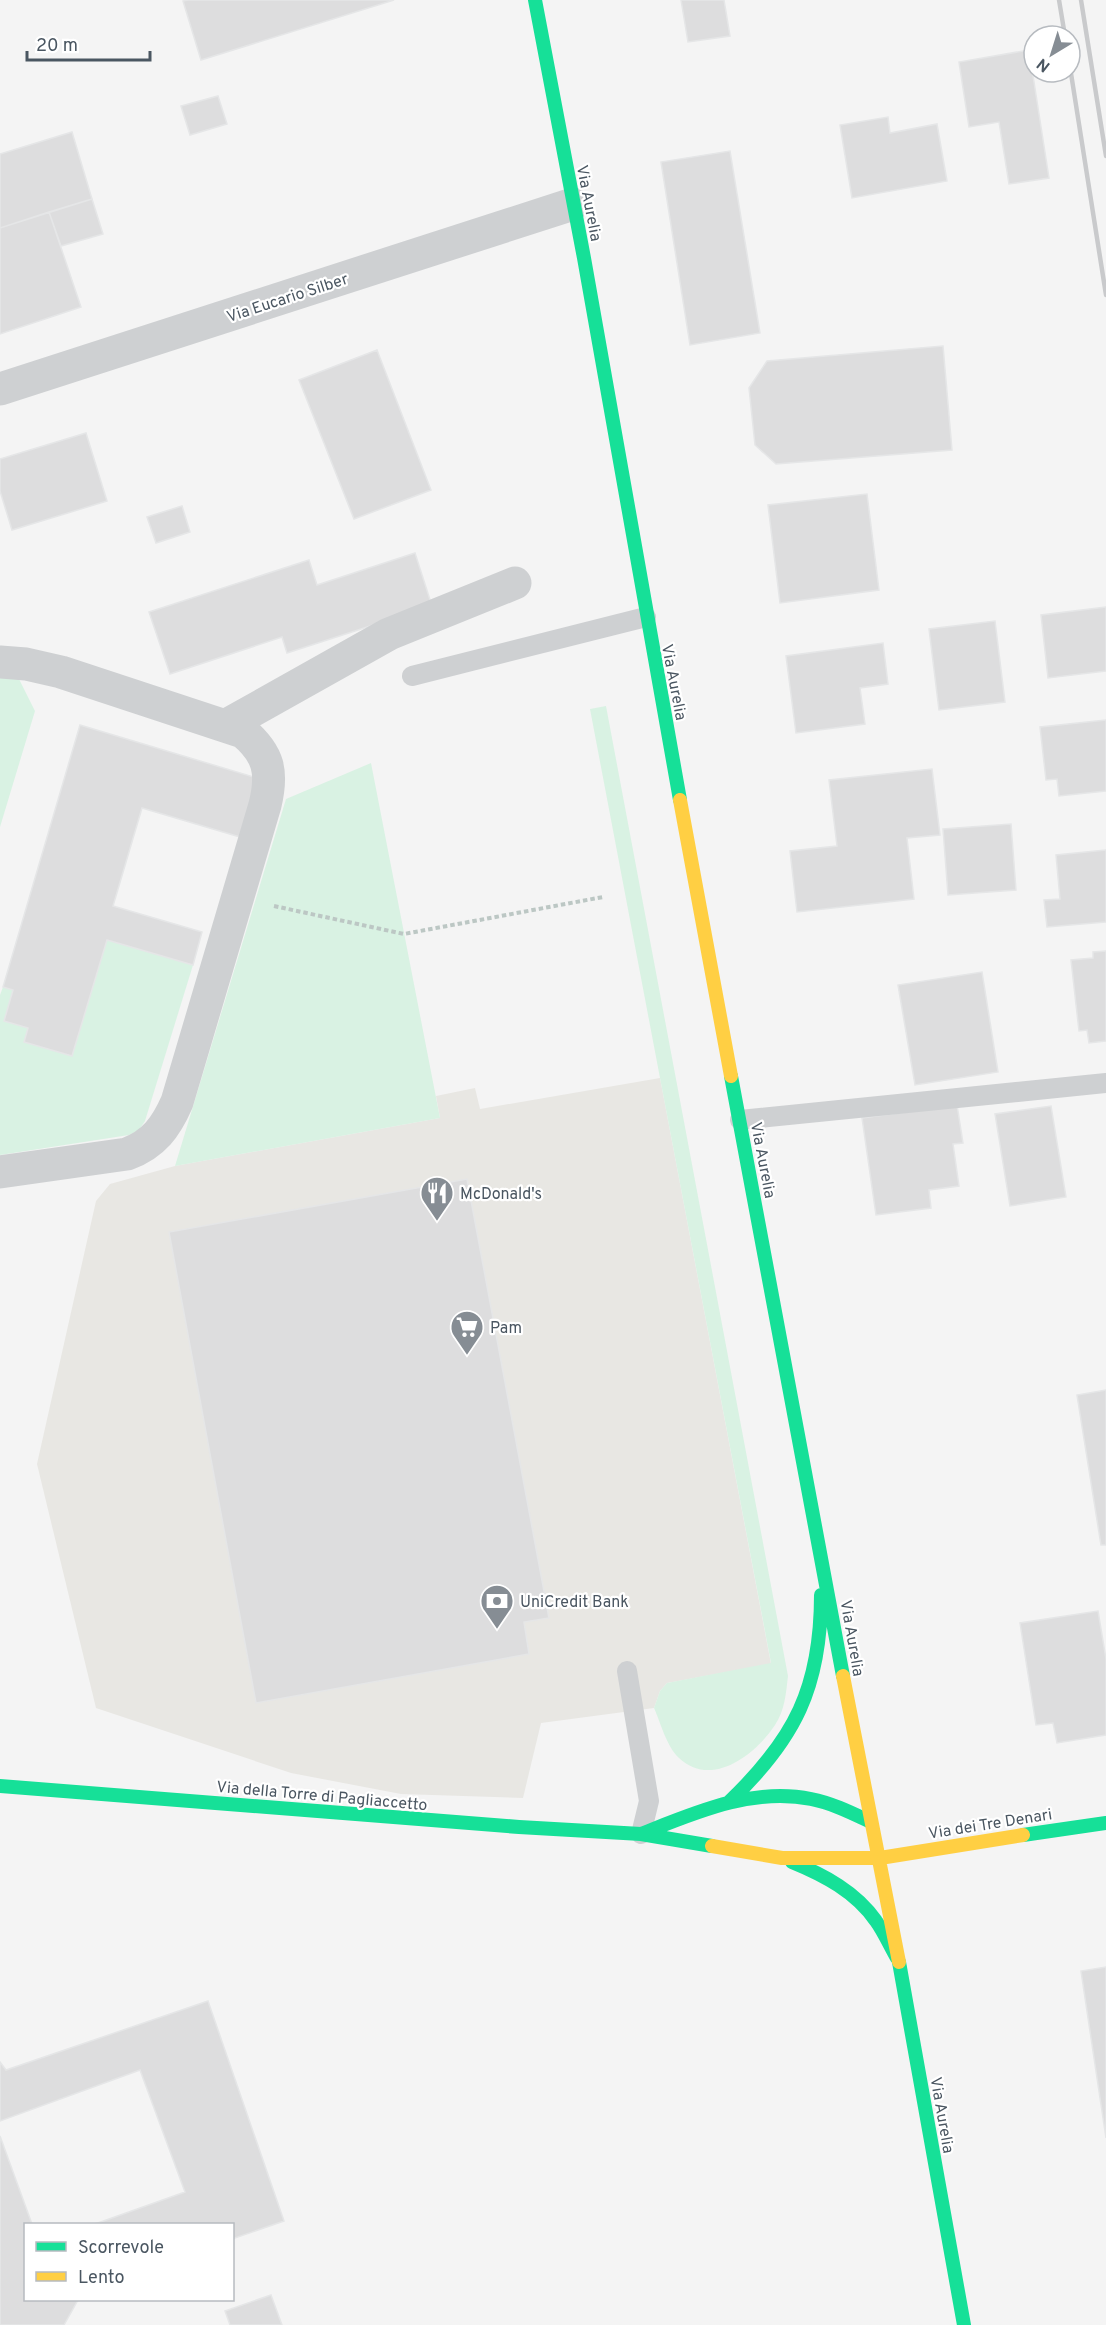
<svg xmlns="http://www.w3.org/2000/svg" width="1106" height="2325" font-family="Overpass,sans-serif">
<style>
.commercial{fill:#e8e7e3}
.green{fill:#d9f2e3}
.building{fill:#ddddde;stroke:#e5e6e7;stroke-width:1.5}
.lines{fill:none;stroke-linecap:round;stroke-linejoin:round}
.path{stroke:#bcc7c4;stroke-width:4;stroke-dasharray:4.5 3;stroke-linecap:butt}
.lane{stroke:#ced0d2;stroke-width:20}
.street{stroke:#ced0d2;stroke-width:33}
.fast{stroke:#16e098;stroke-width:14}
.slow{stroke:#ffcf43;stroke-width:14}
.rail{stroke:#c9cacc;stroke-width:4.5}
.labels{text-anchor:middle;stroke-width:4.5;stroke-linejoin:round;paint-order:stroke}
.street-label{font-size:16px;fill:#4a5661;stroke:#fff}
.poi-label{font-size:16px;fill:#4a5661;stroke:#fff;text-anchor:start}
</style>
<rect width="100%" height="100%" fill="#f4f4f4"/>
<path class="commercial" d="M660,1078L771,1664L667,1683L660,1691L654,1708L541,1723L523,1798L401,1794L291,1773L96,1708L37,1464L96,1201L110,1184L175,1166L440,1118L436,1096L475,1088L480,1109Z"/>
<path class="green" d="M16,673L35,711L0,827V678Z
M606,706L788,1676C786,1693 785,1710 775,1725C756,1754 712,1789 679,1758C667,1747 661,1724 654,1708L660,1691L667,1683L771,1663L590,709Z
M371,763L440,1118L175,1166L286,799Z
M107,940L193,965L145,1121L139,1130L129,1135L0,1155V995L3,987L13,990L28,1028L25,1042L72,1056Z"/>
<path class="building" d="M188,0H394L201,60L183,1Z
M681,0H724L730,36L688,42Z
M1029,50L1049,178L1009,184L999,122L969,127L959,62Z
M218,96L227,124L190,135L181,106Z
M888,117L890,133L937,124L947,181L852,198L840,125Z
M72,132L92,199L0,228V154Z
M730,151L760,333L690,345L661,162Z
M92,199L103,234L61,246L49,212Z
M49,212L81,307L0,334V228Z
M943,346L952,450L776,464L755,445L749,388L767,361Z
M377,350L431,490L354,519L299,380Z
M86,433L107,501L12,530L0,491V459Z
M867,494L879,590L780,603L768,505Z
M182,506L190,532L156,543L147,517Z
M415,553L432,606L287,653L282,637L170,674L149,612L309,560L317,585Z
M1106,607V671L1048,678L1041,615Z
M995,621L1005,702L939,710L929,629Z
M883,643L888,684L860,688L865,724L796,733L786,656Z
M1106,720V791L1059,796L1057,779L1046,780L1040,727Z
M80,725L257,778L240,837L142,808L113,906L202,932L193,965L107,940L72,1056L24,1042L28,1028L4,1021L13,990L3,987Z
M932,769L940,835L907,838L914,899L797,912L790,851L837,846L829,780Z
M1011,824L1016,890L948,895L943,829Z
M1106,850V922L1047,927L1044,900L1060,899L1056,855Z
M1106,951V1041L1089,1043L1087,1030L1079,1031L1071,960L1093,958V952Z
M982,972L998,1072L915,1085L898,985Z
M957,1105L963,1143L953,1144L959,1186L929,1190L931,1208L876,1215L862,1118Z
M1051,1106L1066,1197L1010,1206L995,1114Z
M467,1179L549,1618L524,1622L529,1654L256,1703L169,1232Z
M1106,1390V1545H1101L1077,1395Z
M1098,1611L1106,1659V1735L1057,1743L1053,1723L1036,1725L1020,1623Z
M1106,1967V2138L1081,1971Z
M208,2001L284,2221L232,2239V2224H95L185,2192L140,2070L0,2121V2062L6,2070Z
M0,2136L32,2224H26V2300H78L64,2325H0Z
M271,2295L282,2325H230L225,2311Z"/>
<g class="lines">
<path class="path" d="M274,906L404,934L603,897"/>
<path class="lane" d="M412,676L646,617
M740,1120L1106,1083
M627,1671L649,1801L641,1834"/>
<path class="street" d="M0,389L573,204
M0,662L26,664L61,672L243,732C269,754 273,772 265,805L177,1102C166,1127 154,1144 127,1154L0,1172
M225,726L389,634L515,583"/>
<path class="fast" d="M535,0L584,258L680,800
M731,1076L843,1676
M0,1786L519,1827L641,1834L712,1846
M729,1802C795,1739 821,1687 821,1595
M641,1834C694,1813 752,1787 811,1799C832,1803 852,1813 871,1822
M1023,1835L1106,1823
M792,1862C824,1875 856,1892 876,1921C884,1932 890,1946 897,1958
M899,1962L964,2325"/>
<path class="slow" d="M680,800L731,1076
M843,1676L899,1962
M712,1846L782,1858H880L1023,1835"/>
<path class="rail" d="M1059,0L1065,36
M1081,0L1106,156
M1070,67L1106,295"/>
</g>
<defs>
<g id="restaurant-pin" transform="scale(1.725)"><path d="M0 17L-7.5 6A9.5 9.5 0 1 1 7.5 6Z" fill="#868d94" stroke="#fff"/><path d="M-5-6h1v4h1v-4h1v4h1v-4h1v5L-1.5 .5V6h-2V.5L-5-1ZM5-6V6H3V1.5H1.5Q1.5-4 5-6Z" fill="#fff"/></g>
<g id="supermarket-pin" transform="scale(1.725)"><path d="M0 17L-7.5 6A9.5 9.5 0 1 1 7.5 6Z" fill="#868d94" stroke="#fff"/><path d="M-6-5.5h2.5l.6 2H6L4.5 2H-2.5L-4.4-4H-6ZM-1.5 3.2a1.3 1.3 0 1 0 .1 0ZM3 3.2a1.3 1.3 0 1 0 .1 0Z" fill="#fff"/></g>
<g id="bank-pin" transform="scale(1.725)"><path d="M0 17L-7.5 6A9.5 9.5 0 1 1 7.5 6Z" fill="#868d94" stroke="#fff"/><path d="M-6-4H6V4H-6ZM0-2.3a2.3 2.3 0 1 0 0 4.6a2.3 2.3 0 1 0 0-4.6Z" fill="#fff"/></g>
</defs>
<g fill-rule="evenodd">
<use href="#restaurant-pin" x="437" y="1193"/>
<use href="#supermarket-pin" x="467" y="1327"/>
<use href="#bank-pin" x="497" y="1601"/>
</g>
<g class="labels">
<g class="street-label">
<text transform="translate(590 203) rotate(79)" y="6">Via Aurelia</text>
<text transform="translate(287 297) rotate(-18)" y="6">Via Eucario Silber</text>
<text transform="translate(675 682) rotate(79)" y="6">Via Aurelia</text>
<text transform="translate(764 1160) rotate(79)" y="6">Via Aurelia</text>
<text transform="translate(853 1638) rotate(80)" y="6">Via Aurelia</text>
<text transform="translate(322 1795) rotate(5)" y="6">Via della Torre di Pagliaccetto</text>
<text transform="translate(990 1823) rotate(-9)" y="6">Via dei Tre Denari</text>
<text transform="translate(943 2115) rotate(80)" y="6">Via Aurelia</text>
</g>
<g class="poi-label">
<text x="460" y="1199">McDonald's</text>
<text x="490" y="1333">Pam</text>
<text x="520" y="1607">UniCredit Bank</text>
</g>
</g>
<rect x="24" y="2223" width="210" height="78" fill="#ffffff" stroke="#b7bbc0" stroke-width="1.5"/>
<rect x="36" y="2242" width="30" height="9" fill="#16e098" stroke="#b7bbc0" stroke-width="1.5"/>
<text x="78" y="2253" font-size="18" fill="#4a5661">Scorrevole</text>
<rect x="36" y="2272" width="30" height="9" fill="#ffcf43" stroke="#b7bbc0" stroke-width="1.5"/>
<text x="78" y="2283" font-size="18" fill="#4a5661">Lento</text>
<g transform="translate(1052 54) rotate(218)"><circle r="28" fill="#ffffff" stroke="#b7bbc0" stroke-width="1.5"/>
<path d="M0-4.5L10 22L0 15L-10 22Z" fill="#868d94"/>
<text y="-9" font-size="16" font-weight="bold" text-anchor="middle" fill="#4a5661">N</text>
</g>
<path d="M27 51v9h123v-9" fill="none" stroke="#4a5661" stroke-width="3"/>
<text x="36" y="51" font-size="18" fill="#4a5661" stroke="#ffffff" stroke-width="4.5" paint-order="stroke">20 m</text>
</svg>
